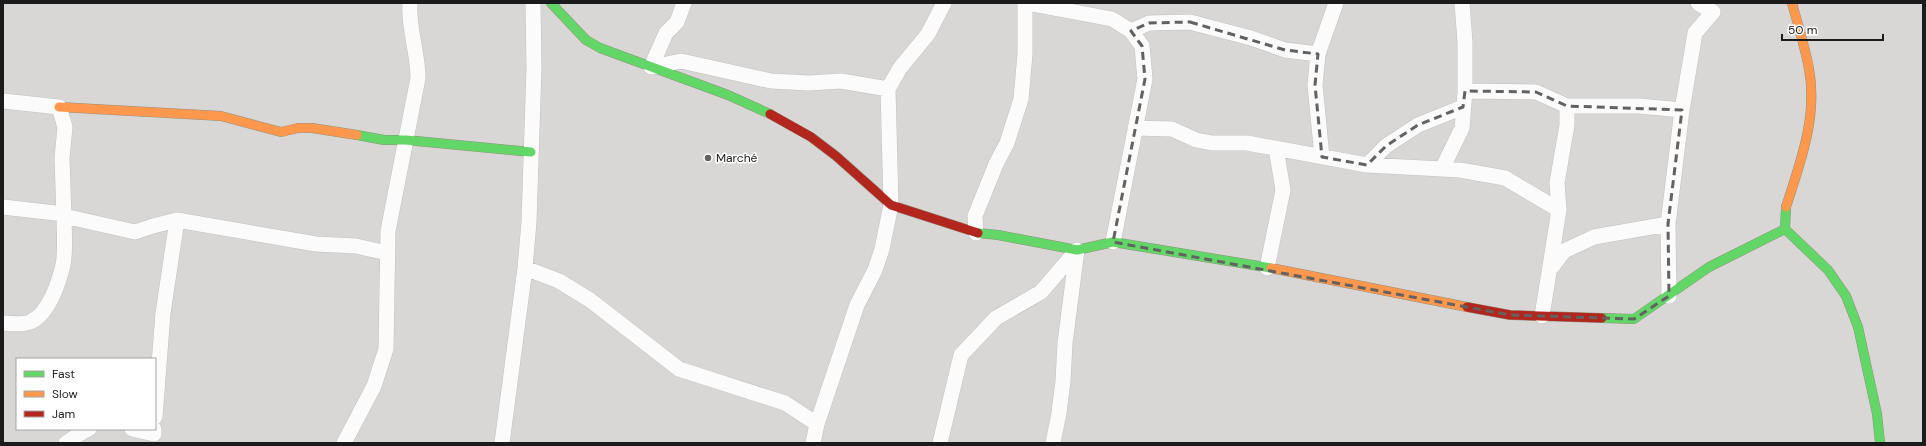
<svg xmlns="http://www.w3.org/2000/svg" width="1926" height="446" font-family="'DM Sans',sans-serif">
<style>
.residential{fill:#d8d7d5;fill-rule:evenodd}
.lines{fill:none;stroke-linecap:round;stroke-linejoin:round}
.street-casing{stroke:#c2c1c0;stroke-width:16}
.fast-casing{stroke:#90917e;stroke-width:10}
.slow-casing{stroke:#90917e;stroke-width:10}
.jam-casing{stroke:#90917e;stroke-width:10}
.street{stroke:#fcfbfb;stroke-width:15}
.fast{stroke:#63d668;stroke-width:9}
.slow{stroke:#ff974d;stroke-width:9}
.jam{stroke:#b3261e;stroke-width:9}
.marked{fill:none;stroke:#636261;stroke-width:3;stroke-dasharray:8 5;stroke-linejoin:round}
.poi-dot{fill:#636261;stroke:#fff;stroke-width:1.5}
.labels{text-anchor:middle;stroke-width:3;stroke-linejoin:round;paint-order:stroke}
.poi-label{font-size:12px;fill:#1b1b1b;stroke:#fff;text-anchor:start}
</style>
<rect width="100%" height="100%" fill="#e9e7e4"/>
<path class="residential" d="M3,3H1923V443H3ZM17,359H155V429H17Z"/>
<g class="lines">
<g class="street-casing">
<path id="street" d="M1026,3L1112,19L1131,31L1142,46L1145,79L1113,242
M1131,31L1149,23L1190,22L1251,38L1285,50L1318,54
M651,67L666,33L677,22L684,3
M652,67L681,61L771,81L809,83L841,81L888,89
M1465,91L1536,92L1567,106V125L1557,183L1559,210L1542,316
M3,101L59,107L65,127L62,158L64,216
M1567,106H1639L1682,110
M1135,128L1172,129L1196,140L1212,143H1247L1367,165L1460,170L1505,178L1559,210
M1322,157L1315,85L1318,54L1336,3
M1367,165L1386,146L1418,125L1463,107
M1442,169L1462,128L1465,91V42L1462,3
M3,207L64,214
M976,233L975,216L996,164L1007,143L1021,99L1025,54V3
M1552,267L1564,251L1594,237L1668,224
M525,268L559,281L590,300L679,369L785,403L817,424L813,443
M1267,268L1283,190L1276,148
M1669,296L1668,224L1682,110L1695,33L1713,12L1698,3
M3,323C12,324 22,325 30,322C49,314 59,282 63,265C66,250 64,231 64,216L135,232L153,226L177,220
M155,417L163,313L177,220L316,244L356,246L387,253
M817,424L857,305L875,270L882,249L891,205L888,89L900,68L928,34L944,3
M132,429L154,434V429
M66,443L84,431L89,429
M344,443L374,386L386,349L388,231L418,78C418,52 408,28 410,3
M502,443L525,268L529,222L534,67L533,3
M940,443L961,355L996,318L1041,292L1077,250
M1053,443L1059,413L1063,381L1065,343L1077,250"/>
</g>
<g class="fast-casing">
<path id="fast" d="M551,3L586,40L600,48L728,95L770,114
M357,135L384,140H406L531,152
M1786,207L1785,229L1828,270L1846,296L1858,327L1877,414L1880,443
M978,233L998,235L1077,250L1113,242L1271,268
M1602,318L1634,319L1709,267L1785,229"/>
</g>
<g class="slow-casing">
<path id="slow" d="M59,107L221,116L281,132L298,128H312L357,135
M1786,207C1800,163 1818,117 1809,69C1805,47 1798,25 1792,3
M1271,268L1467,307"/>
</g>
<g class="jam-casing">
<path id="jam" d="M770,114L811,137L836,156L891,205L978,233
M1467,307L1510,315L1602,318"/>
</g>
<use href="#street" class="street"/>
<use href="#fast" class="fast"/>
<use href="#slow" class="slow"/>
<use href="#jam" class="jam"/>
</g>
<path class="marked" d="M1190,22L1285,50L1318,54L1315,85L1322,157L1367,165L1386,146L1418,125L1463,107L1465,91L1536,92L1567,106L1682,110L1668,224L1669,296L1634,319L1510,315L1113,242L1145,79L1142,46L1131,31L1149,23Z"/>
<circle class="poi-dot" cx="708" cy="158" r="4"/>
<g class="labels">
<g class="poi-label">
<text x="716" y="162">Marché</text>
</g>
</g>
<rect width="1926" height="446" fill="none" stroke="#1b1b1b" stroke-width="8"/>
<rect x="16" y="358" width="140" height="72" fill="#ffffff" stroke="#a4a4a4"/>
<rect x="24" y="371" width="20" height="6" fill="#63d668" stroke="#a4a4a4"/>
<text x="52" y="378" font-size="12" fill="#1b1b1b">Fast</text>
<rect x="24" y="391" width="20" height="6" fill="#ff974d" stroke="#a4a4a4"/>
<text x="52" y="398" font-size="12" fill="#1b1b1b">Slow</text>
<rect x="24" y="411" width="20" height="6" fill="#b3261e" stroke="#a4a4a4"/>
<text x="52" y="418" font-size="12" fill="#1b1b1b">Jam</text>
<path d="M1782 34v6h101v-6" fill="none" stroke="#1b1b1b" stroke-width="2"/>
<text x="1788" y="34" font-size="12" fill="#1b1b1b" stroke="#ffffff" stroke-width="3" paint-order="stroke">50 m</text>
</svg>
